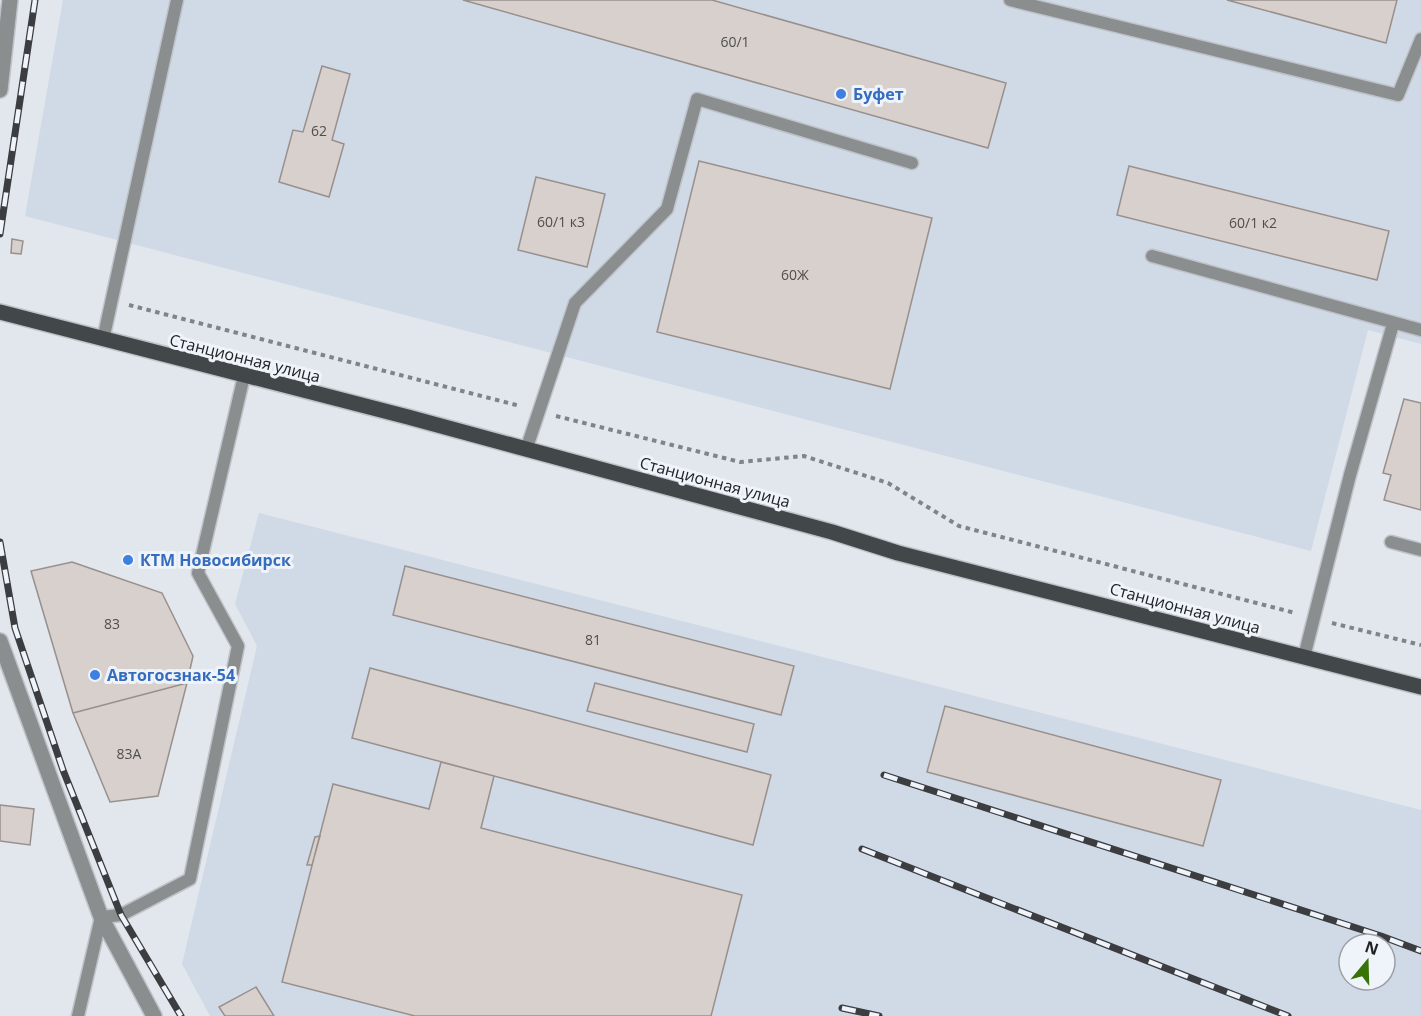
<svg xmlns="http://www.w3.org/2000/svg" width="1421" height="1016" font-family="'Open Sans',sans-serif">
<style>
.built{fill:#d0d9e6;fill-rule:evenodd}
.building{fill:#d8d0cc;stroke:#98908d;stroke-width:1.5}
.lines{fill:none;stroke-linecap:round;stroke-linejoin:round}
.service-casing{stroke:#bfc3c9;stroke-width:15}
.minor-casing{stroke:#bfc3c9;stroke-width:18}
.primary-casing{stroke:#bfc3c9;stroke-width:18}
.path{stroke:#818388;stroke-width:4;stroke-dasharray:4.5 4.5;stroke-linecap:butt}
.service{stroke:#8a8e8f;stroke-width:12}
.minor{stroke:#8a8e8f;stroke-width:15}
.primary{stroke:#424849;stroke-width:15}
.rail-casing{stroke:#3b3d40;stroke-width:7}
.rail{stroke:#eff3fa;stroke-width:4.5;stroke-dasharray:14;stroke-linecap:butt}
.shop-dot{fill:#3f7fe0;stroke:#eff3fa;stroke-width:2}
.labels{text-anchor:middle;stroke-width:6;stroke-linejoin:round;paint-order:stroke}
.number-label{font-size:14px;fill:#4f4e4f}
.shop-label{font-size:16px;font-weight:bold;fill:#366cbe;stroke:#eff3fa;text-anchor:start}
.street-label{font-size:16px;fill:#212225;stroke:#eff3fa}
</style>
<rect width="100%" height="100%" fill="#e2e6ed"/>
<path class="built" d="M63,0H1421V344L1368,330L1311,551L25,216Z
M259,513L1421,810V1016H210L182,964L257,646L235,604ZM1349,944H1385V980H1349Z"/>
<path class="building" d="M463,0H712L1006,83L988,148Z
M1227,0H1397L1386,43Z
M322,66L350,74L332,140L344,144L329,197L279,182L293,130L303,132Z
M699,161L932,218L890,389L657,332Z
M1129,166L1389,231L1377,280L1117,215Z
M536,177L605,194L587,267L518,250Z
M12,239L23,241L21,254L11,253Z
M1404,399L1421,403V510L1384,500L1391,475L1383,473Z
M72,562L162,593L193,656L187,683L73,713L31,571Z
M405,566L794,666L781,715L393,615Z
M370,668L771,775L753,845L352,738Z
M187,683L158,796L110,802L73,713Z
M595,683L754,724L747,752L587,711Z
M945,706L1221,780L1203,846L927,772Z
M441,762L494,776L481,828L742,895L711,1016H415L282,982L333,784L429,809Z
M0,805L34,809L30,845L0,841Z
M320,836L312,865H307L315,837Z
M256,987L274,1016H225L219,1007Z"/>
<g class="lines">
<g class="service-casing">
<path id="service" d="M1010,0L1398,95L1421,39
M1152,256L1421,330
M103,340L177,0
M526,450L575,303L667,209L697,99L912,163
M1391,542L1421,550
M1304,657L1350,475L1393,324
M78,1016L101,917L121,915L190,879L238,646L198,573L244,376"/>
</g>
<g class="minor-casing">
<path id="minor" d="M0,90L10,0
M0,641L101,917L154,1016"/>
</g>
<g class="primary-casing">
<path id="primary" d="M0,312L408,417L832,532L898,553L1421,687"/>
</g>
<path class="path" d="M129,305L520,406
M556,416L740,462L804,456L888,483L959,526L1295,613
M1332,623L1421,645"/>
<use href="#service" class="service"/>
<use href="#minor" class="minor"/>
<use href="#primary" class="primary"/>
<g class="rail-casing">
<path id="rail" d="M0,234L35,0
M0,542L15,628L63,770L121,915L181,1016
M884,775L1381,936L1421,951
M862,849L1288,1016
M842,1008L879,1016"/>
</g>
<use href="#rail" class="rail"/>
</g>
<g class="shop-dot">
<circle cx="841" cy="94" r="6"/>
<circle cx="128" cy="560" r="6"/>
<circle cx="95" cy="675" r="6"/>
</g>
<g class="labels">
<g class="number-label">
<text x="735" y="47">60/1</text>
<text x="319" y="136">62</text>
<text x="561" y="227">60/1 к3</text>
<text x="1253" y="228">60/1 к2</text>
<text x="795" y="280">60Ж</text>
<text x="112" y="629">83</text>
<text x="593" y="645">81</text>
<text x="129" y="759">83А</text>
</g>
<g class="shop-label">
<text x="853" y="100">Буфет</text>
<text x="140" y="566">КТМ Новосибирск</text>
<text x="107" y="681">Автогосзнак-54</text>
</g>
<g class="street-label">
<text transform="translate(245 358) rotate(14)" y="6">Станционная улица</text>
<text transform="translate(715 482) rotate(15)" y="6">Станционная улица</text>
<text transform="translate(1185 608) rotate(15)" y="6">Станционная улица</text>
</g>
</g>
<g transform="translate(1367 962) rotate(19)"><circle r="28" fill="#eff3fa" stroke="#9d9fa5" stroke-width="1.5"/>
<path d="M0-4.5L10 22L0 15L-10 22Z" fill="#387307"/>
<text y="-9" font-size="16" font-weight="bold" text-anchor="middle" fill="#212225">N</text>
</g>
</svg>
